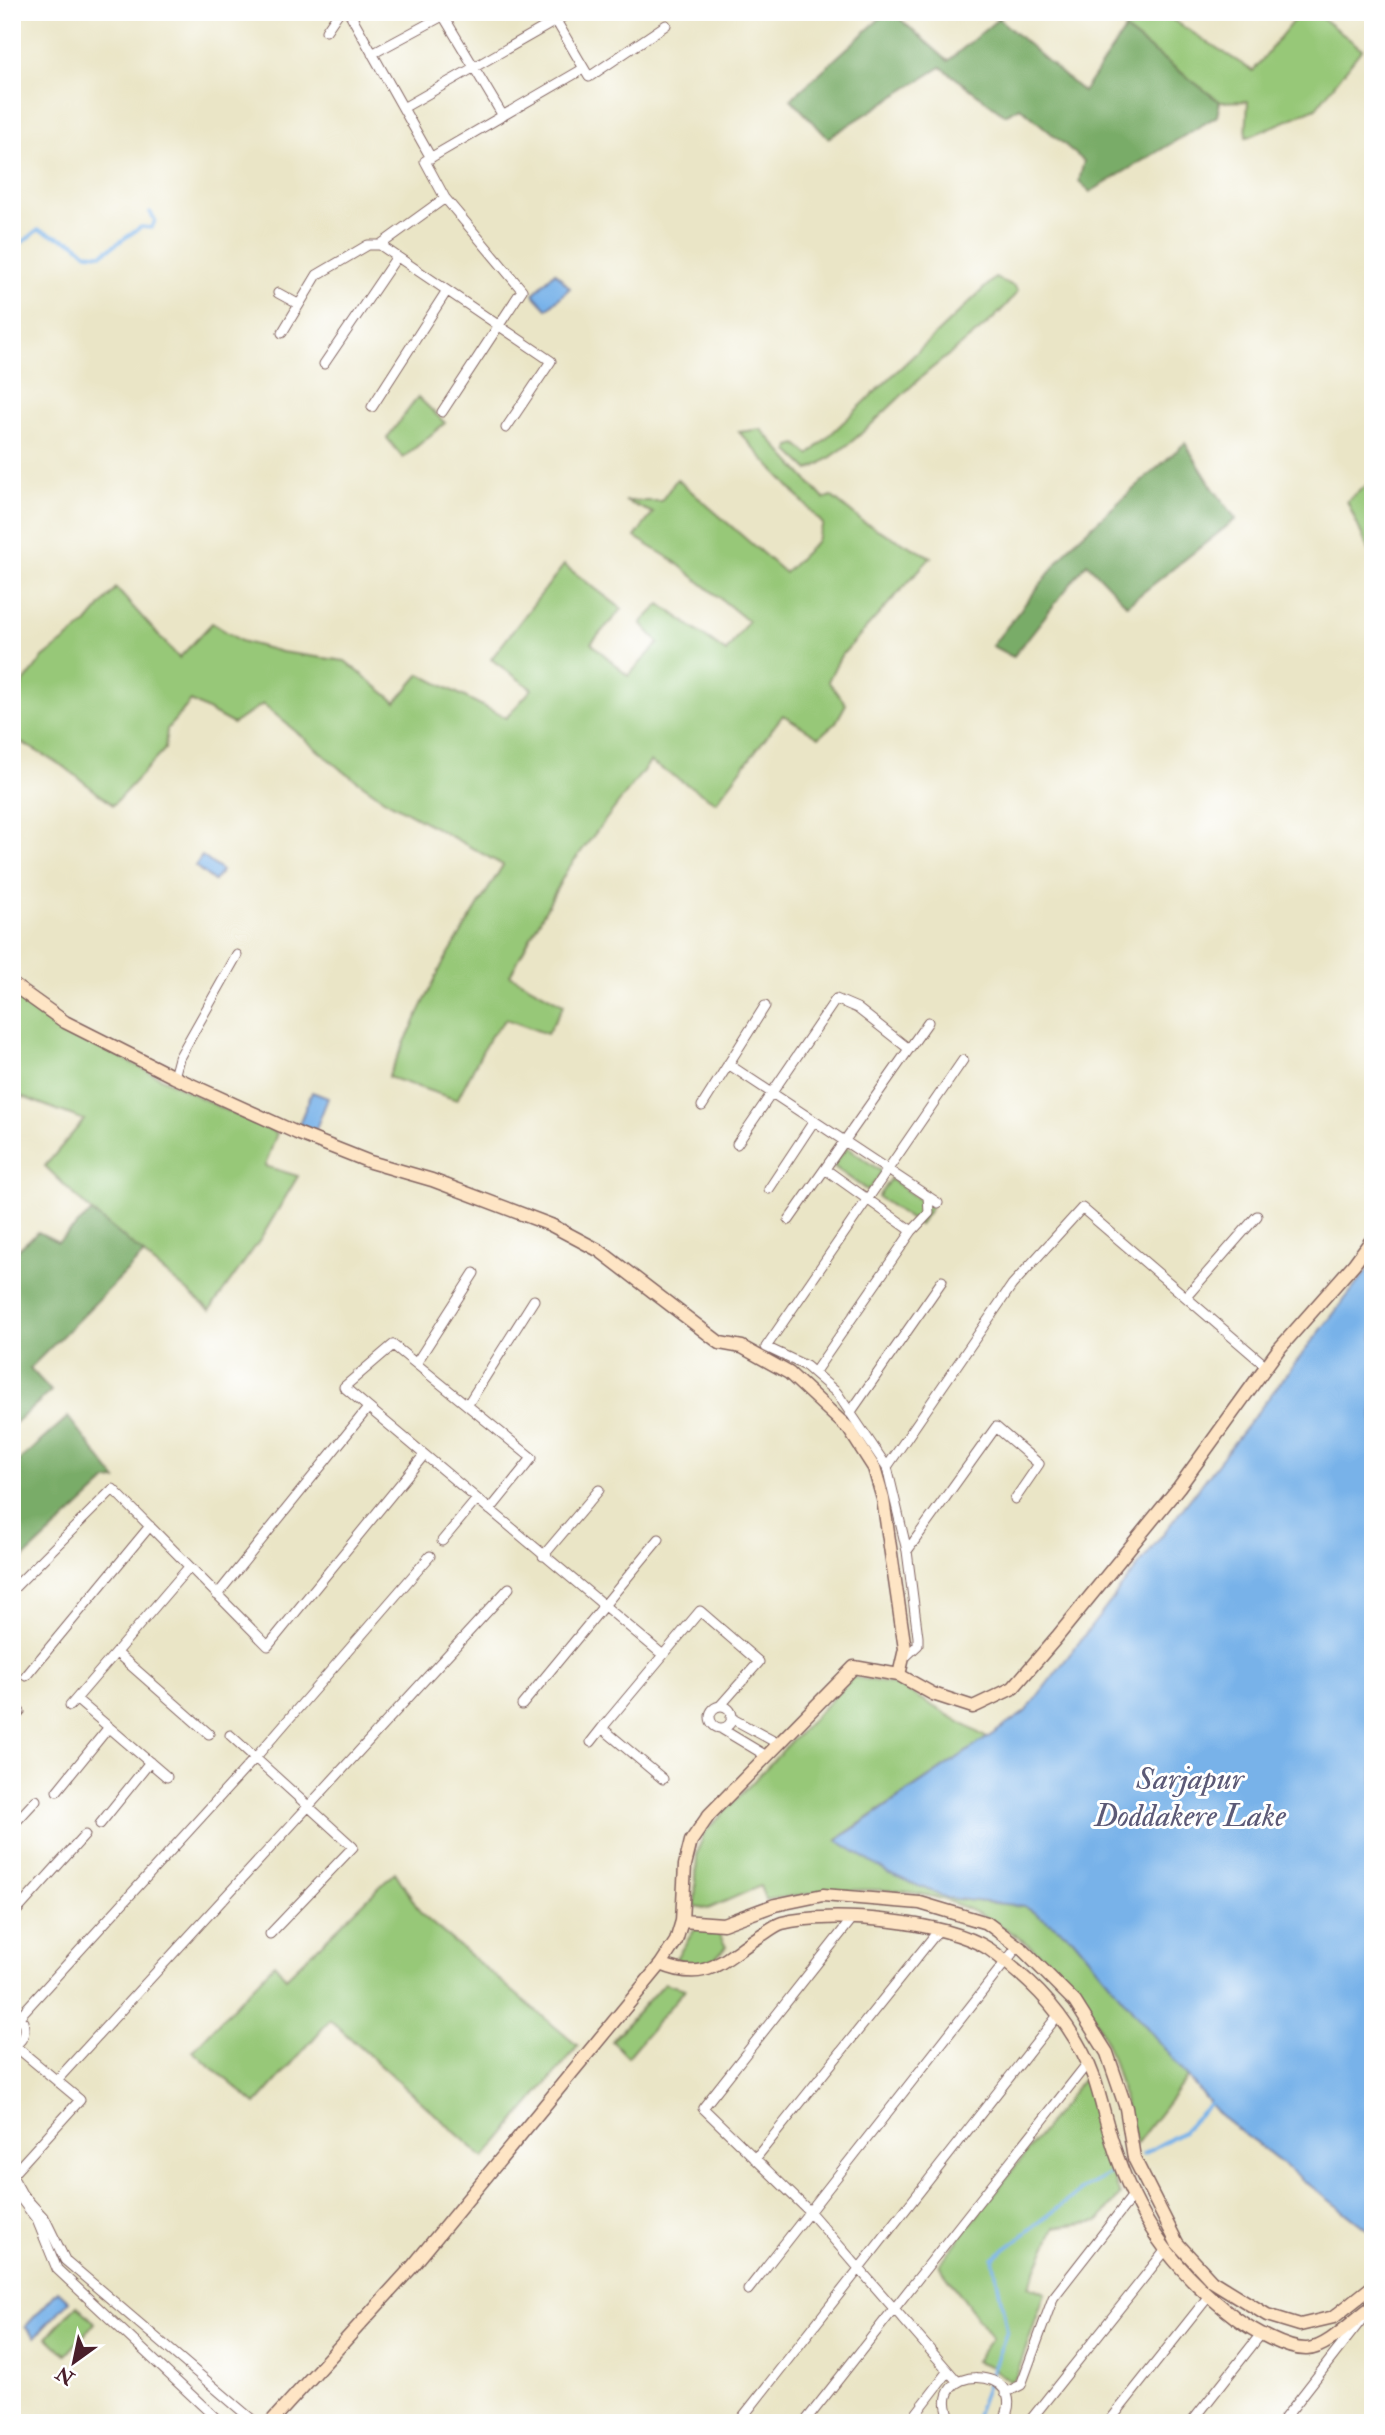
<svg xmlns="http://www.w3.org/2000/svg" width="1385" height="2435" font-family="'IM FELL Double Pica',serif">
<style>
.green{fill:#97c878;stroke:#707452;stroke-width:2}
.forest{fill:#79ac68;stroke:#62664a;stroke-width:2}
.water{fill:#78b2e9;stroke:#61688a;stroke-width:2}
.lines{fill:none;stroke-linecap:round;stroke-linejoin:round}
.stream{stroke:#78b2e9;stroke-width:3.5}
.street-casing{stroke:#826461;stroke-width:11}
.secondary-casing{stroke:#826461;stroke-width:15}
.street{stroke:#fff;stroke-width:9}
.secondary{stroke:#fee5c5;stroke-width:12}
.labels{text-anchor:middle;stroke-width:6;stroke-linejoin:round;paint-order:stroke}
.water-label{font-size:32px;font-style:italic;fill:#5c5a77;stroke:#fff}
</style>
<rect width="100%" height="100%" fill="#fff"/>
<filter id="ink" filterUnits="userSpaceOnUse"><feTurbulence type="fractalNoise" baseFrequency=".0143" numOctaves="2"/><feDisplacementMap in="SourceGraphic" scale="14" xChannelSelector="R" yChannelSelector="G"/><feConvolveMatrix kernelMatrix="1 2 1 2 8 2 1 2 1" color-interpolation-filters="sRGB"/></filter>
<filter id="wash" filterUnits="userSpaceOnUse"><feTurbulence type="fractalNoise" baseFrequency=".00686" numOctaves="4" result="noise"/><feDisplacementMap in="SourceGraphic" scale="28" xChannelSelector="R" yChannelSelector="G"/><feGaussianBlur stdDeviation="1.57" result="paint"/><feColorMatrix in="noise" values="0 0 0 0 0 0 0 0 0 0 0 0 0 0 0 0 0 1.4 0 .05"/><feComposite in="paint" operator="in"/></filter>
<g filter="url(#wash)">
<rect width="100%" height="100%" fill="#eae5c6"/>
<path class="green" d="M1137,12H1167L1165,15L1253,71L1300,12H1314L1362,49L1316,108L1246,138L1248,101L1220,102L1125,30Z
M995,278L1014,286L1018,291C991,328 951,350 917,381C882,413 852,448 809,470L789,451L790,446L797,444L809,455Z
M418,397L445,423L403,458L387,438Z
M761,429L824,499L831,496L863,522L931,557L840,657L828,681L846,704L836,722L819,737L783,715L716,802L650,762L567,870L510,975L564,1005L547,1034L506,1019L489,1038L457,1100L388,1077L442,965L503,865L385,800L339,768L263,704L233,724L191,701L167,729L165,749L113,805L66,768L12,737V698L43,658L86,624L116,588L179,658L212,623L241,641L281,652L345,661L396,702L420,674L506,718L532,689L491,659L564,565L622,609L591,643L628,676L659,643L641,623L660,604L726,652L748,621L674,561L635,537L653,513L625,501H661L677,479L785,573L816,542L823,524L739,432Z
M1373,480V560L1347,501Z
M12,990L76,1035L223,1109L277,1133L265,1166L298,1176L260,1240L210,1310L92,1212L45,1166L84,1120L12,1093Z
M847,1147L882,1172L868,1191L833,1166Z
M890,1179L931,1208L919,1225L878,1197Z
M853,1677L897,1685L987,1738L837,1839L947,1898L1024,1906L1073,1938L1189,2075L1136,2144C1126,2111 1119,2075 1106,2042C1080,1972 993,1907 920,1894C870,1885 816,1892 766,1900L760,1886L708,1909L695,1906L697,1854L704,1833Z
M395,1872L422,1915L578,2046L484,2158L330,2020L256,2104L192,2051L274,1964L286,1978Z
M697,1926L717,1930L726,1947L707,1967L685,1965L676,1958Z
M664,1983L685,1989L628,2057L612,2041Z
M1086,2075L1096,2109L1100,2142L1120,2195L1099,2221L1055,2227L1029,2286L1045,2293L1016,2377L1010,2382L990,2366L975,2361L992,2338L939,2265Z
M77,2305L95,2323L66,2355L47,2337Z"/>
<path class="forest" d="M887,12H892L948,61L998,19L992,12H1005L999,19L1083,92L1125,30L1220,102L1217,116L1090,192L1079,181L1084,161L1020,107L1005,115L941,67L828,138L791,99Z
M1185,443L1213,488L1236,519L1127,605L1087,563L1013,657L992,646L1072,544Z
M92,1212L144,1254L30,1368L51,1391L12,1426V1255L38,1232L58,1242Z
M68,1417L117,1480L107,1481L12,1569V1467Z"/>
<path class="water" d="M555,272L570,288L547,309L533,294Z
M202,856L222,871L214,881L195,866Z
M312,1092L328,1098L315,1131L299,1124Z
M1373,1263V2234L1219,2115L1073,1938L1024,1906L947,1898L888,1873L837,1840L1025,1712Z
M58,2291L69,2301L35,2337L25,2327Z"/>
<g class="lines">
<path class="stream" d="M12,238L19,245L38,230L75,243L86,253L102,254L141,227L152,228L155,220L150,212
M1143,2154L1182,2132L1213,2100
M973,2423L1007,2331L993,2258L1083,2189L1112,2173"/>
</g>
</g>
<g filter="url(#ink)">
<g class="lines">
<g class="street-casing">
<path id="street" d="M349,12L431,158
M441,12L503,116
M551,12L589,77L666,25
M326,31L339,12
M372,54L450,12
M403,108L571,12
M380,245L551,361L506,428
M278,293L298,304
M282,333L317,275L368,245H380L445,198
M324,364L396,258
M372,407L446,292
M442,412L522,290L445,198L425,161L583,69
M728,1064L938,1203
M174,1077L179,1058L237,955
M702,1106L765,1006
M737,1144L836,999L857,1008L909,1049
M825,1169L912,1231
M769,1189L814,1121
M789,1220L928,1022
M1186,1297L1257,1216
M417,1362L474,1273
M814,1373L912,1231L929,1213L928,1196
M468,1404L534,1300
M850,1413L942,1281
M887,1467L837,1393L806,1366L766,1347L963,1060
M490,1510L532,1458L393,1345L344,1387L663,1655
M442,1541L477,1499
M907,1551L996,1427L1039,1464L1015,1499
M543,1556L599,1490
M12,1590L113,1489L268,1646L424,1455
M217,1595L368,1408
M118,1654L209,1734
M903,1659L918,1645V1637L907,1551L887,1467L1012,1285L1082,1208L1266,1366
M26,1676L150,1526
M76,1699L167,1777
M522,1705L659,1539
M70,1706L189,1567
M710 1717a11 11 0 1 1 22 0a11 11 0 1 1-22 0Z
M731,1718L777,1743
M12,1721L20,1712
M720,1728L765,1755
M230,1735L353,1847L270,1934
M591,1742L602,1728
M663,1779L602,1728L700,1611L759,1662L720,1706
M57,1791L109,1727
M100,1824L150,1762
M12,1826L36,1800
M12,1916L85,1835
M852,1919L703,2108L809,2211L958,2382
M12,2014L23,2022C26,2033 23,2042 12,2046
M19,2017L255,1758L430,1556
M57,2080L509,1588
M755,2159L938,1931
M12,2175L80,2100L15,2046
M12,2176L22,2194L45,2219L65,2260L256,2423
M12,2187L37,2220L57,2269L221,2423
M748,2290L1018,1946
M1005,2393L1021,2385L1053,2298L1134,2194
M738,2423L1059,2014
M804,2423L1087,2064
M909,2423L948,2372
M953,2423C918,2361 1037,2364 1002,2423
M1028,2423L1165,2251
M1108,2423L1208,2297
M1191,2423L1261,2334
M1281,2423L1362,2319
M1369,2423L1373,2418"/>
</g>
<g class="secondary-casing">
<path id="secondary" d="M12,984L65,1022L174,1077L297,1133L370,1162L432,1180L551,1225L600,1251L720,1343L742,1347L789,1373L849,1429L874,1468L883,1499L905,1649L899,1675
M682,1921L723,1924L775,1905L823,1895L920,1903L987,1923L1023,1950L1075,2002L1107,2053L1126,2108L1134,2158L1177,2243L1212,2281L1267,2315L1300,2325L1334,2317L1373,2286
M661,1964C708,1984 721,1960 760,1936C767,1932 775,1925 782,1923C832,1910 946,1921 989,1949C1003,1959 1017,1971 1030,1983C1056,2007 1082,2044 1094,2078C1103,2105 1108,2133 1118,2159C1143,2228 1178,2274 1236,2318C1252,2330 1287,2350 1307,2349C1328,2348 1355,2318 1373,2306
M270,2423L412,2267L661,1964L676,1941L682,1921L685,1865L691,1841L709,1815L854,1667L899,1675L933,1694L973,1707L1013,1688L1057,1637L1179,1487L1278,1350L1354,1264L1373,1238"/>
</g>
<use href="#street" class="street"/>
<use href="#secondary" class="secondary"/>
</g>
</g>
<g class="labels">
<g class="water-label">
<text x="1190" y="1789">Sarjapur<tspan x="1190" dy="37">Doddakere Lake</tspan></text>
</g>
</g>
<rect width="1385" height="2435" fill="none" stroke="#fff" stroke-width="42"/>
<g transform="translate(74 2362) rotate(213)" stroke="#ffffff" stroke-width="5" paint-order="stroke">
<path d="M0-5L12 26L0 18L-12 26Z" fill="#4a1f2b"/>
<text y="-10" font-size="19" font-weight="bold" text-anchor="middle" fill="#4a1f2b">N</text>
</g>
</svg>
